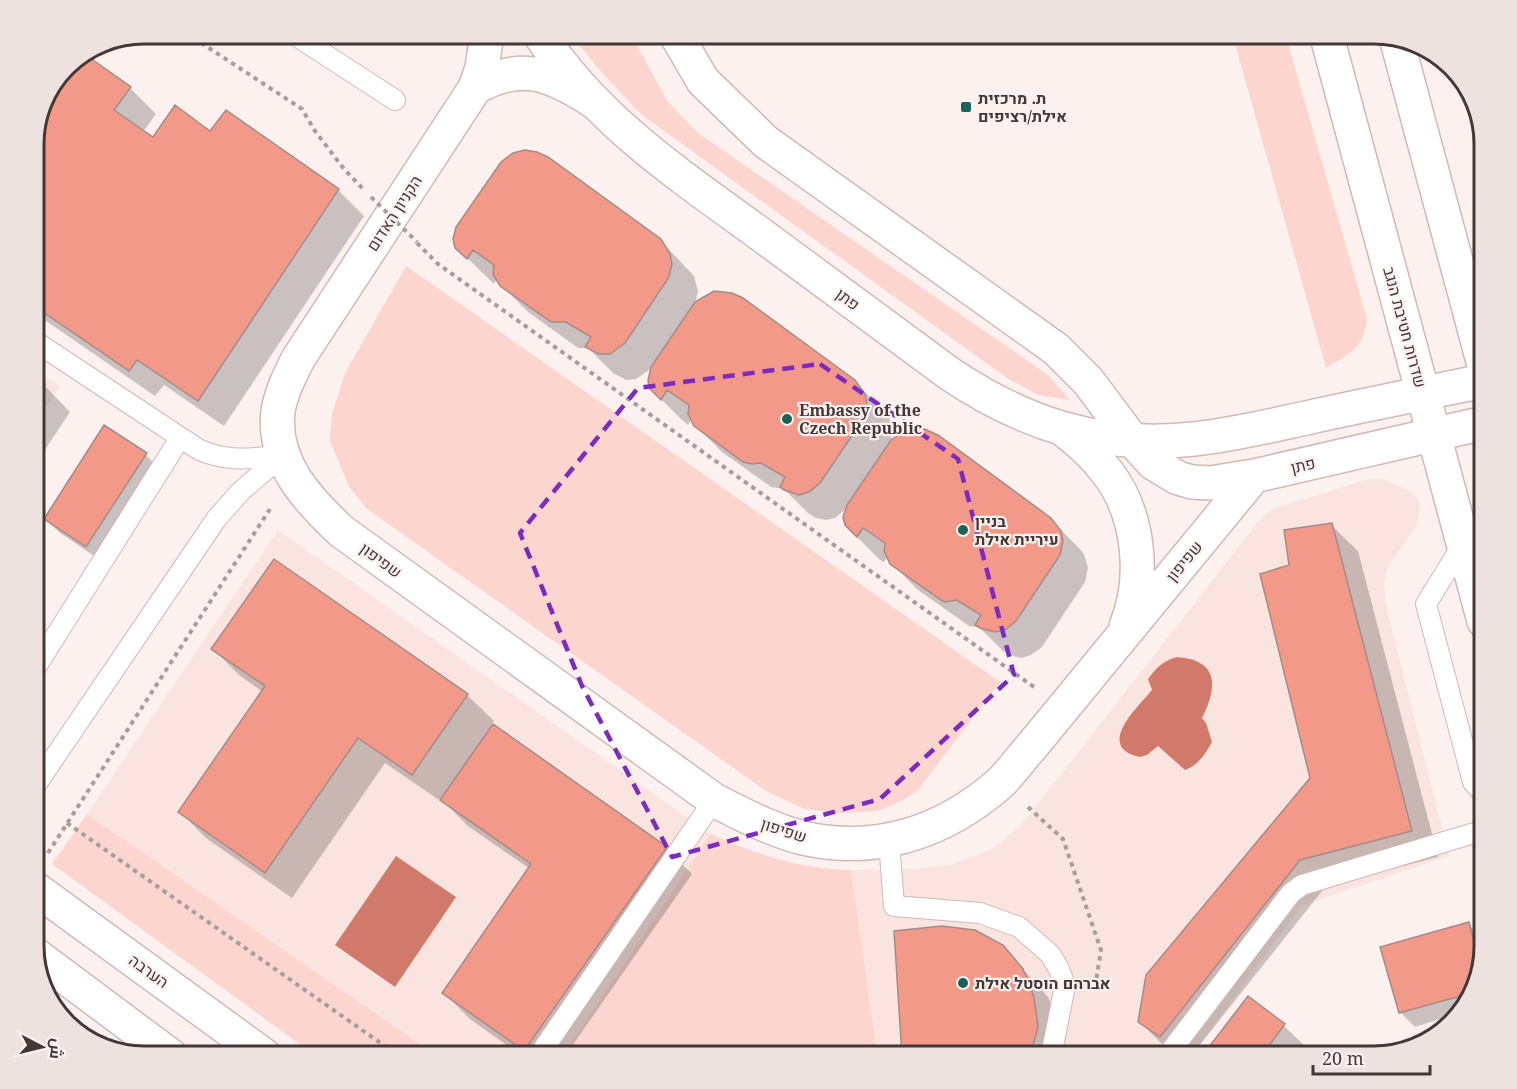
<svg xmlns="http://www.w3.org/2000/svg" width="1517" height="1089" font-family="'Noto Serif',Cairo,Heebo,serif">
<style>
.built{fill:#fae4e0}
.green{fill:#fcd5ce}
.water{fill:#d17a6c}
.shadow{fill:#0003}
.building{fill:#f3998a;stroke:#a58b87;stroke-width:1.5}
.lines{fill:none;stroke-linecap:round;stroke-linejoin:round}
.lane-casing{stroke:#d3b8b3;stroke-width:22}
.street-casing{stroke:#d3b8b3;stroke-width:36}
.secondary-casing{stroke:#d3b8b3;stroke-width:36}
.highway-casing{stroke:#d3b8b3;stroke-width:36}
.path{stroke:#a99d9b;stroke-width:4;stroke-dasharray:4.5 4.5;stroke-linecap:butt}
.lane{stroke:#fff;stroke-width:20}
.street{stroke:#fff;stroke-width:33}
.secondary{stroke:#fff;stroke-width:33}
.highway{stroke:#fff;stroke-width:33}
.path-bridge{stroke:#a99d9b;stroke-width:4;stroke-dasharray:4.5 4.5;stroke-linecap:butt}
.marked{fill:none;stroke:#7b2cbf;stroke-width:4.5;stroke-dasharray:12 8;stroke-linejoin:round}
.poi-dot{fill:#1b6357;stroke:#fdf1ef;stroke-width:2}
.labels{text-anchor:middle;stroke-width:4.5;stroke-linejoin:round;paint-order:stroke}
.poi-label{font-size:16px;font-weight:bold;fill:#433836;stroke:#fdf1ef;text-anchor:start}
.street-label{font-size:16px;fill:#433836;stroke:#fdf1ef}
.rim{fill:none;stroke:#433836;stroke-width:3}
</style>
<rect width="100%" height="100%" fill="#fdf1ef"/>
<path class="built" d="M33,369L60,386L33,427Z
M1369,479H1382L1410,491L1419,500L1420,510L1417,525L1388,567L1384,584L1386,605L1449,856L1301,906L1192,1056H875L877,1053L851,870L913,869L950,865L990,850L1019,828L1262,517L1275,508Z
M278,530L711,834L563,1056H437L87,814Z"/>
<path class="green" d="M570,33H630L668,102L698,133L1048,375L1070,400L1038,395L1007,378L642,115L602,73Z
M1232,33H1285L1367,319C1364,349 1350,353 1326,368Z
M406,266L1000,682L918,790L905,799L878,811L841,813L804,809L766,791L367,509L349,487L330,441L332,414L345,373Z
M87,814L437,1056H316L52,864Z
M711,834C757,855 800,869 851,870L877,1053L875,1056H563Z"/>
<path class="water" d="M1177,657C1185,658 1194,659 1200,663C1221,675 1210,702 1202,718L1206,723L1212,742C1205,754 1199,765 1185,770L1158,746L1147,755L1140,757C1094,747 1138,707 1152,690L1148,679C1157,667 1163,661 1177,657Z
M396,856L456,897L395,987L335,945Z"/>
<path class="shadow" d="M84,56L130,88L156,114L143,132L154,139L210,133L338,190L364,216L224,426L164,385L155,396L33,312V136L45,94L70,61Z
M660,240L694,276L698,291L695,304L854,381L881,408L891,421L893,431L890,444L1050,519L1077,546L1084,554L1088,568L1085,582L1042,647L1031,655L1022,658L1013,656L1003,651L979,627L969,626L918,590L891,563L888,556L884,562L880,560L853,533L847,508L835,518L826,520L816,518L808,513L784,489L771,487L722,452L695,425L692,419L688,425L680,418L653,391L652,368L636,379L626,380L613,373L588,348H578L528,312L501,285L497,278L494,284L459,250Z
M33,379L44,385L70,412L33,468Z
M146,455L160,469L100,560L60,533L46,519Z
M1331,525L1358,551L1438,857L1326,886L1191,1056H1178L1166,1048L1140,1022L1311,778L1290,566Z
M274,561L467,695L494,721L491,725L666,848L692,874L565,1056H522L470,1019L444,993L530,869L468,826L440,798L439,800L385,763L292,898L206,838L180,812L263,692L239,675L213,649Z
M1468,924L1482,938L1484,946L1461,1012L1415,1027L1400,1012Z
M1002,946L1048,997L1060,1024L1063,1056H903Z
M1248,998L1284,1026L1305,1046L1297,1056H1204Z"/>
<path class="building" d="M86,55L131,87L114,110L153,137L175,105L210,131L226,110L339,189L198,401L137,360L129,371L33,305V136L45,94L70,61Z
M525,150L537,152L548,157L661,239L670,254L672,264L669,277L625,343L610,354H599L585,347L591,337L566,322H551L500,286L493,274L494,265L473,250L467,259L455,248L453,239L456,227L501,162L513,153Z
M714,291L732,293L743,298L855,380L865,394L867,404L864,418L820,483L809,492L799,495L784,490L780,487L785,477L761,463L752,464L743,462L694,426L688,414L689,405L667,390L661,400L649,388L648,380L651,367L695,302Z
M33,377L45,384L33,402Z
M104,425L147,453L86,547L44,519Z
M922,428L938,435L1051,518L1061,531L1063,541L1060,555L1016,621L1005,630L995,632L980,628L975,625L981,615L957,600L945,602L941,600L890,564L884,551L885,543L863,528L857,537L845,525L843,517L847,505L891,440L904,431Z
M1332,523L1412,831L1300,860L1160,1037L1138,1022L1146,975L1310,778L1260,574L1289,565L1284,530Z
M274,559L468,694L412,775L358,738L265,873L178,812L265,686L211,649Z
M493,724L667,847L524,1051L442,993L531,864L440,800Z
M1469,922L1479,960L1468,994L1399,1013L1380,947Z
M942,926L975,930L1003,945L1023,969L1034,997L1038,1027L1030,1056H902L894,931Z
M1248,996L1285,1024L1268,1047L1279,1056H1202Z"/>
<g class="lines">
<g class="lane-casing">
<path id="lane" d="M292,33L395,100
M33,340L198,449C227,463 252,458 282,456
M1463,544L1426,604L1473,782L1480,790L1484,791
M33,672L180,438
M33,789L217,518L241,491L282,456
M889,841L894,906L980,913L1019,927L1050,954L1059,969L1065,986L1051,1056
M544,1048L714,800
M1167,1056L1291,893L1302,885L1484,830"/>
</g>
<g class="street-casing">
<path id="street" d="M539,33C593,116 673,171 752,228C818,277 884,325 950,374C1026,425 1102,449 1194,439C1232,435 1269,426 1306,418C1365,405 1425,393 1484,381
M675,33L703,81L766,142L1056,349L1088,381L1133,441L1153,463L1178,478L1192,482L1210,483L1254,476L1484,423
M475,88L482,68L487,33
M593,101C551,74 521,61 475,88L298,359C290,375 281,393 278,411C272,462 307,499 341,531L714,800C743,815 772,830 803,838C876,855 944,832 999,784C1011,773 1021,758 1032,746L1254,476
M1064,430C1080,442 1095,456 1107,472C1139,513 1146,578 1126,626"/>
</g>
<g class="secondary-casing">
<path id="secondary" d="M1326,33L1484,621
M1397,41L1484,365"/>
</g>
<g class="highway-casing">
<path id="highway" d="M33,887L265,1056
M33,953L171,1056"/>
</g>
<path class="path" d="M186,33L302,109L315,131L344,169L365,191
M417,243L438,264L1034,687
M1028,807L1063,839L1101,950L1096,981
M67,823L399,1056
M48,853L270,509"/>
<use href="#lane" class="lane"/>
<use href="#street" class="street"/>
<use href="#secondary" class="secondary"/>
<use href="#highway" class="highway"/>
<path class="path-bridge" d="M371,197L417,242"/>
</g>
<path class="marked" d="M820,364L958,459L1014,675L880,799L672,857L582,686L520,533L638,388Z"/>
<g class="poi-dot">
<rect x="960" y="101" width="12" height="12" rx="3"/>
<circle cx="787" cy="419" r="6"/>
<circle cx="963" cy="530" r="6"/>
<circle cx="963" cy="983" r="6"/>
</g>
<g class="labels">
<g class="poi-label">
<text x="978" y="104">ת. מרכזית<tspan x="978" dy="18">אילת/רציפים</tspan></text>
<text x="799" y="416">Embassy of the<tspan x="799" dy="18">Czech Republic</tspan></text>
<text x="975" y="527">בניין<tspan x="975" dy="18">עיריית אילת</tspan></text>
<text x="975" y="989">אברהם הוסטל אילת</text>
</g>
<g class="street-label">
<text transform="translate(394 213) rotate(-57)" y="6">הקניון האדום</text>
<text transform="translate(848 299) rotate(36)" y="6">פתן</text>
<text transform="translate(1405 327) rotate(75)" y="6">שדרות חטיבת הנגב</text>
<text transform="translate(1303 465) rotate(-13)" y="6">פתן</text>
<text transform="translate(381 560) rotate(36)" y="6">שפיפון</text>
<text transform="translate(1184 561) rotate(-51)" y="6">שפיפון</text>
<text transform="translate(784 830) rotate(18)" y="6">שפיפון</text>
<text transform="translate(149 971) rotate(36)" y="6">הערבה</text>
</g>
</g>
<path d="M0 0H1517V1089H0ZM144 44H1374A100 100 0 0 1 1474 144V946A100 100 0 0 1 1374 1046H144A100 100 0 0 1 44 946V144A100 100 0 0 1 144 44Z" fill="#eee2e0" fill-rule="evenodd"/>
<path class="rim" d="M144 44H1374A100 100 0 0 1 1474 144V946A100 100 0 0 1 1374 1046H144A100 100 0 0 1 44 946V144A100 100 0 0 1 144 44Z"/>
<g transform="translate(42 1047) rotate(97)" stroke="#fdf1ef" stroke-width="4.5" paint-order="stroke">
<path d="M0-4.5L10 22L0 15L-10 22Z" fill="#433836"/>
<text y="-9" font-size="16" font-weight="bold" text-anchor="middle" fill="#433836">ش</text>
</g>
<path d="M1313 1065v9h117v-9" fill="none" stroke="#433836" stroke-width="3"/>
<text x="1322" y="1065" font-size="18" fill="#433836" stroke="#fdf1ef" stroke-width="4.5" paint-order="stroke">20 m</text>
</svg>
